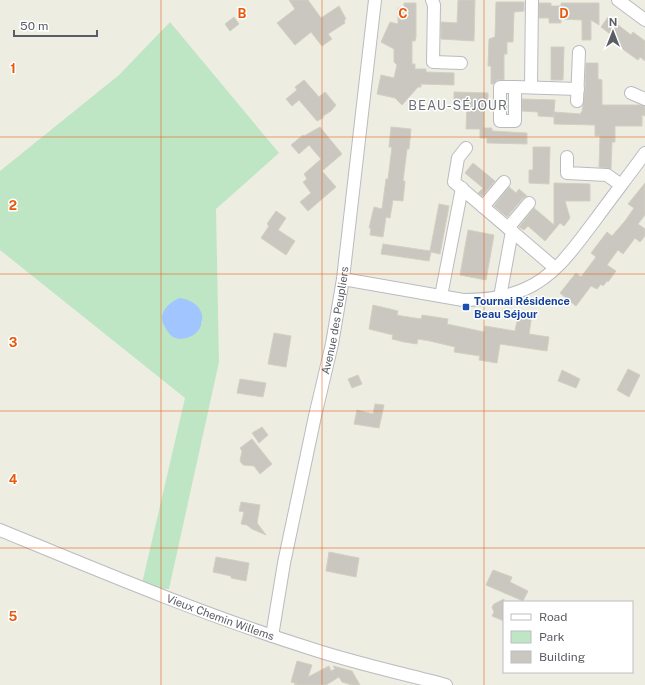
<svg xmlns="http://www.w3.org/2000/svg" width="645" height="685" font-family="'Public Sans',sans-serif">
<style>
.green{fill:#bee6c5}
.water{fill:#a1c5ff}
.building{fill:#c9c7bf;stroke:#d2d0c0}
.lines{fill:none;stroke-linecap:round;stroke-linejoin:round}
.minor-casing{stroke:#babbc1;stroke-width:14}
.minor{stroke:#fff;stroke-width:12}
.grid{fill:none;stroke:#e8590c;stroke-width:1;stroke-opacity:0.55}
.transit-dot{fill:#1a4fb4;stroke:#fff;stroke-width:1.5}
.labels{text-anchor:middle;stroke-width:3;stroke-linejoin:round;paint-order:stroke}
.transit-label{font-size:11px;font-weight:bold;fill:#164399;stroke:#fff;text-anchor:start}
.street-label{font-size:11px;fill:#5a5d63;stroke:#fff}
.quarter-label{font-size:13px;letter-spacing:1px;fill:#6b6f75;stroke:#fff}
.grid-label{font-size:13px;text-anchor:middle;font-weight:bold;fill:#e8590c;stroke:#fff;stroke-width:3;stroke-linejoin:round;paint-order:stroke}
</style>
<rect width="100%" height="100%" fill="#eeede2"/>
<path class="green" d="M170,22L279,153L216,209L219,362L169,589L141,588L185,398L0,250V171L119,75Z"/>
<path class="water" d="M179,298C188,299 200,304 202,315C203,318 201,322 201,325C198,336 183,342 173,337C170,335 167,331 165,327C157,314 167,304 179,298Z"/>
<path class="building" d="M289,0H308L321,18L339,6L346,19L344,20L345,23L328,34L332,39L322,46L311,32L295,45L277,23L295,9Z
M458,0H475L474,41L441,39V22L457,23Z
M496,2H524V11L514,12L513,42H507V54H504V80H497L493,84H491V66H488L489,39L495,37Z
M404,3H416V37L415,41H412V64H415V69H426V72L454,73V85L421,84V87H418L402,105L395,98L377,94L381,75L394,78L397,65L394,62V49L381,42L390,22L398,24V8H404Z
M539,3H551V6H561V3H599V25L591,20V40H582V20L561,19V23H549V18H539Z
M234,17L239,24L230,31L225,24Z
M608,17L631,35L633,32L645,41V61L640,57L638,60L611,41L614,37L601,27Z
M551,47H564L563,80H551Z
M586,63H598V79L602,80V105H640L645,106V116L642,115V126H615V142H612L611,169L599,167L600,136H595V125L554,124V114V117L538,116V112L522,111V99L555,100L554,112L581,114V112H582L585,91Z
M304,80L319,97L325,92L336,105L331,111L323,116V118L317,121L299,100L292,106L286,99L297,90L295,87Z
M454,92L488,93V100H484V128H492V131L527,133V144L487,143V138H480V129H466L467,100H454Z
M320,127L342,154L322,171L336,187L308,211L300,202L311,193L303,182L307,179L304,174L321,159L309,145L299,154L291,145L303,135L304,136Z
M391,127L411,129L409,149H407L403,181H405L403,201L393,200L390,218L386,217L383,237L370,235L371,228H369L374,207L382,209L386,179H388L392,147H389Z
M533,147H550L549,184L529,183V170H533Z
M473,163L495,181L482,196L478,193L483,188L465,173Z
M554,183L590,184V201H565L570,218L564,226L560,223L545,241L528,226L524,230L519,227L534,208L554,225Z
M645,183V215L638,224L645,229V236L640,242L635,238L623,254L618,250L607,265L616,271L608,282L607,281L603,286L601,284L597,289L591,286L576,306L560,293L576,273L581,277L596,257L591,253L607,232L612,236L625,221L634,208L628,204Z
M509,187L516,193L519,189L527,196L523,198L507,217L494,206Z
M439,204L449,206L440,254L431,252L429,261L381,254L383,244L430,251Z
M276,211L286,218L278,230L295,241L286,255L261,238L269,226L267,224Z
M468,230L494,235L486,280L460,275Z
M373,305L398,311L397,315L402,316L421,319L422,315L448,319L447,324L484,332L485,326L515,331L519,311L532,314L529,334L549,337L547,351L500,344L497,363L479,360L480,356L454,352L455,347L430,341L418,339L417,344L404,342L392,339L393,335L369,329Z
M274,333L291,336L286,367L268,364Z
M628,369L640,375L629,397L617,390Z
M562,370L580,379L576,388L558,381Z
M358,375L362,384L352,388L348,379Z
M240,379L266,383L263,397L237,393Z
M375,404L384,405L379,428L354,424L357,410L373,414Z
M262,427L268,435L259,443L252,433Z
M252,439L272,464L260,474L254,466L243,465L240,461L242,451L240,448Z
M241,502L260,505L257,523L266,535L252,529L247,525L241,524L244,512L239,511Z
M329,552L359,558L356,577L326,571Z
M216,557L249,563L246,581L231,578V576L213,572Z
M493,570L512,577L510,582L528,591L523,601L486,585Z
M504,599V621L492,616L494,612L492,607L494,604Z
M297,661L312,665L308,677L329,666L331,671L335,669L333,666L352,671L360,685H352L342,682L339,677L326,685H294L297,684L291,682Z"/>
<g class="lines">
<g class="minor-casing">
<g id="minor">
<path d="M432,0L434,5L433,62L461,63"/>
<path d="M618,0L645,20"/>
<path d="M515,87H500V121H515V87L578,89"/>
<path d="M531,87L532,0"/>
<path d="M631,93L645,99"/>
<path d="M577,101L579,52"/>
<path d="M466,148L458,158L454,182L555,268"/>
<path d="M567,157V173L607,175L621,185"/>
<path d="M483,207L504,182"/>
<path d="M508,228L529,203"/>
<path d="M343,279L463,300C484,300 505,298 525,289C557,275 576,245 596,219C612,197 629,175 645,153"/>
<path d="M441,296L462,188"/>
<path d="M500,297L512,231"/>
<path id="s1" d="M0,530C102,572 204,615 309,648C354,663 401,673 446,685"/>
<path id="s2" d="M272,636L284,563L315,416L332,344L343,279L375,0"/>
</g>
</g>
<use href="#minor" class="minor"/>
</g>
<path class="grid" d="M161,0V685M322,0V685M484,0V685M0,137H645M0,274H645M0,411H645M0,548H645"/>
<rect class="transit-dot" x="462" y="303" width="8" height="8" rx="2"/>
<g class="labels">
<g class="transit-label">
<text x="474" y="305">Tournai Résidence<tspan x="474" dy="13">Beau Séjour</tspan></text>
</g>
<g class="street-label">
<text dy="4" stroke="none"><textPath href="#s2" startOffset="322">Avenue des Peupliers</textPath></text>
<text dy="4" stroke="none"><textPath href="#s1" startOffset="237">Vieux Chemin Willems</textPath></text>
</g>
<g class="quarter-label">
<text x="458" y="110">BEAU-SÉJOUR</text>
</g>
</g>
<g class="grid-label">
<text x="242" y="18">B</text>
<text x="403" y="18">C</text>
<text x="564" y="18">D</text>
<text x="13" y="73">1</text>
<text x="13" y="210">2</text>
<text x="13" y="347">3</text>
<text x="13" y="484">4</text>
<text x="13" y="621">5</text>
</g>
<rect x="503" y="601" width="130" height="72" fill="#ffffff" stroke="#bdbec1"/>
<rect x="511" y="614" width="20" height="6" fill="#ffffff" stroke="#bdbec1"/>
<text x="539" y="621" font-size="12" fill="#5a5d63">Road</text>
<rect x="511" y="631" width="20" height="12" fill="#bee6c5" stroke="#bdbec1"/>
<text x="539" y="641" font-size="12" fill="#5a5d63">Park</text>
<rect x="511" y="651" width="20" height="12" fill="#c9c7bf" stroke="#bdbec1"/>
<text x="539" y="661" font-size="12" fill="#5a5d63">Building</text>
<g transform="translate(613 32)" stroke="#ffffff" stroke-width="3" paint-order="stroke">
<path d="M0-3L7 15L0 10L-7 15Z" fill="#5a5d63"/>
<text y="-6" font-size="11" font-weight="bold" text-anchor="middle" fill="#5a5d63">N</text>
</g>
<path d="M14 30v6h83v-6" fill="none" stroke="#5a5d63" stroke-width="2"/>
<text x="20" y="30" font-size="12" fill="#5a5d63" stroke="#ffffff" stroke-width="3" paint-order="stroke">50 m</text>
</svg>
